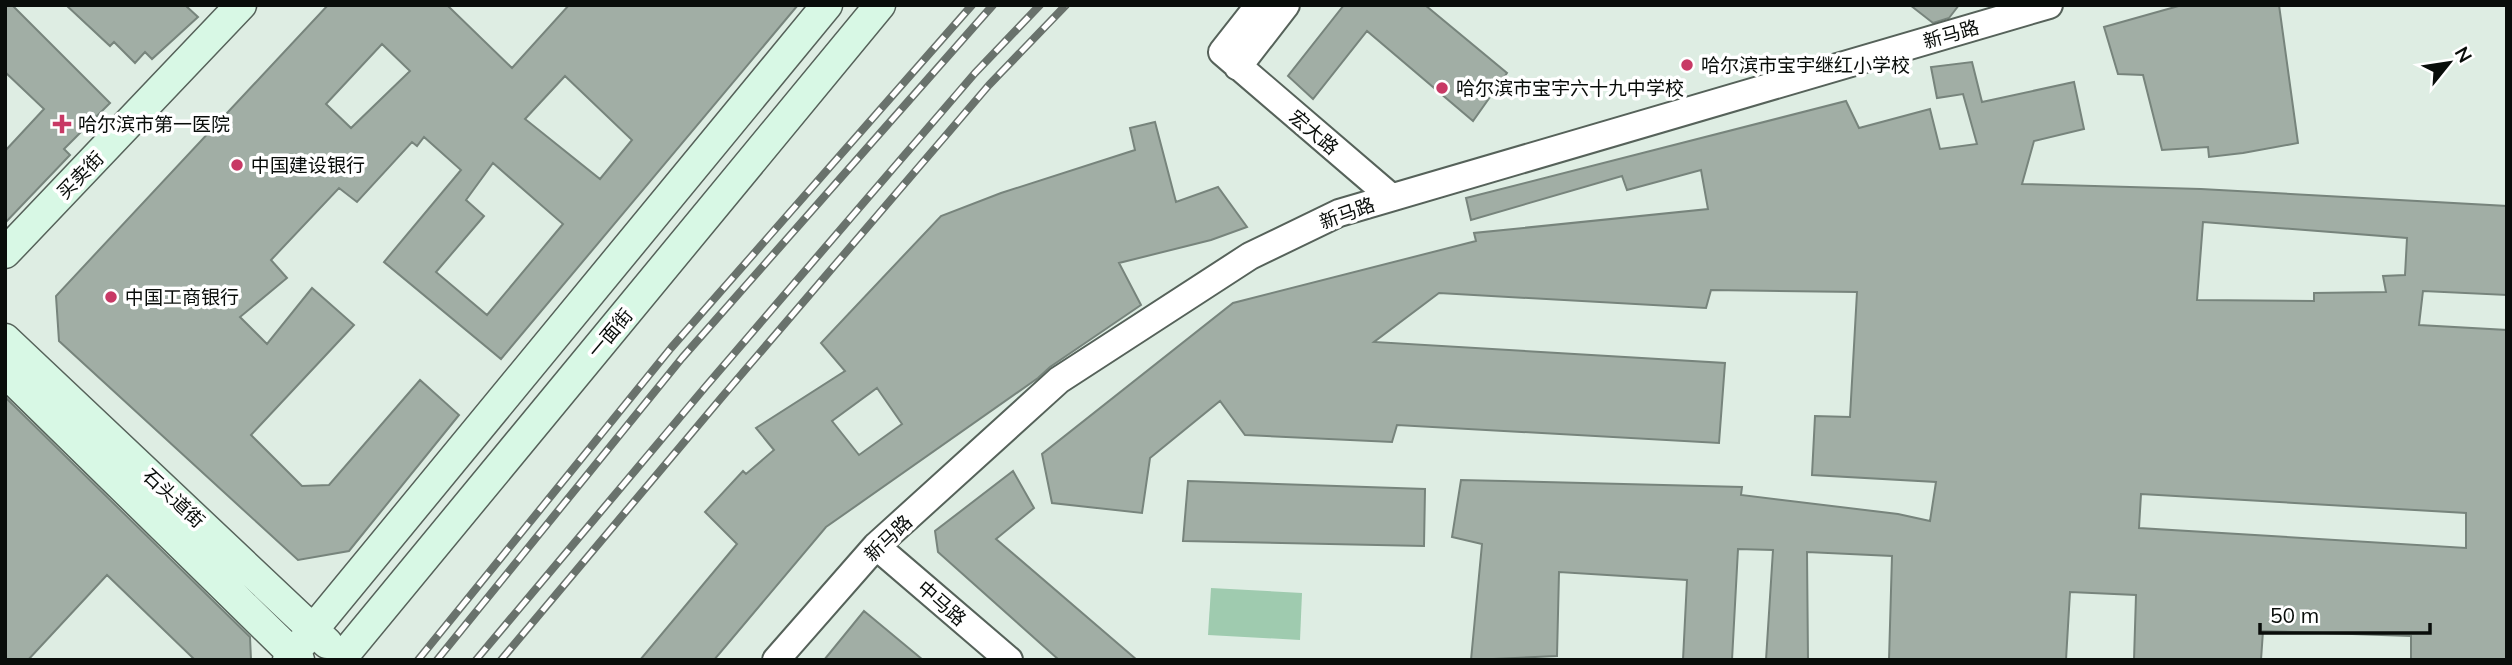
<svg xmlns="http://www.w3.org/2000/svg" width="2512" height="665" font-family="Mulish,'Noto Sans SC',sans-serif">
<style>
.green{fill:#9fcbaf}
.building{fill:#a1aea5;stroke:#77847c;stroke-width:2;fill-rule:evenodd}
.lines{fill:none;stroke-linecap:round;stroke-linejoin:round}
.tertiary-casing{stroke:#56625a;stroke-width:30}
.secondary-casing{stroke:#56625a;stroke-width:33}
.tertiary{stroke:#fff;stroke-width:26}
.secondary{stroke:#d8f8e5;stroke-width:30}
.rail-casing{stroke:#69726c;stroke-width:8}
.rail{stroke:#fff;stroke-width:5;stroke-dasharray:16;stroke-linecap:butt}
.poi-dot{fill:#c83965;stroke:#fff;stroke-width:2.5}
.labels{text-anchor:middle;stroke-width:7;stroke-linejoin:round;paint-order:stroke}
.street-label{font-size:19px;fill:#090d0a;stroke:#fff}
.poi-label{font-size:19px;fill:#090d0a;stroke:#fff;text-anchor:start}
</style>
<rect width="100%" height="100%" fill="#deede3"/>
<path class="green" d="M1211,588L1302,593L1300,640L1208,635Z"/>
<path class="building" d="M5,5H12L110,103L64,149L70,155L5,223V151L44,109L5,72Z
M66,5H185L198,17L152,59L145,52L135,63L114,42L110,46Z
M328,5H447L512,68L569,5H798L501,359L384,262L461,170L424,137L417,146L412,142L357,202L339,188L271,260L287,278L240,317L267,344L312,288L354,325L251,435L302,486L329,485L420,380L459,415L349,551L298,560L59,341L56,296ZM382,44L410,71L351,128L326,104ZM565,76L632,140L600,179L525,119ZM493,163L563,224L487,315L436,272L484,216L466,200Z
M1344,5H1425L1507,73L1473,121L1367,31L1313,99L1288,76Z
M1910,5H1959L1949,18L1933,23Z
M2182,5H2279L2298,143L2243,153L2209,157L2208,147L2162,150L2143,75L2118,74L2104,27Z
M1972,62L1982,102L2074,82L2084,129L2034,141L2022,184L2201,189L2507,206V295L2423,291L2419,325L2507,330V660H2411V636L2263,631L2261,660H2134L2136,595L2070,592L2066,660H1889L1892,556L1807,552L1808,660H1766L1773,550L1738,549L1732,660H1683L1687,580L1559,572L1557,656L1471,660L1482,544L1452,537L1461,480L1742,487L1741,495L1898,514L1930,521L1936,482L1812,475L1815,416L1850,417L1857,292L1711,290L1706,308L1439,293L1374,342L1725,363L1719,443L1397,425L1392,442L1245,435L1220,401L1150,458L1142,513L1052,503L1042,454L1233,303L1476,241L1474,233L1708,209L1701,170L1627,190L1622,176L1471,220L1466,198L1846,101L1859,128L1930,109L1940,149L1977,144L1963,94L1937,98L1931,67ZM2203,222L2407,238L2405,275L2383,276L2386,292L2314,293V301L2197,300ZM2141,494L2466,513V548L2139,528Z
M1155,122L1176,202L1218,187L1247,227L1211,240L1119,263L1141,305L1050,367L1038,378L826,527L714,660H640L737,544L705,512L743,471L746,474L774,450L756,428L845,371L821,343L941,216L1001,193L1135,150L1130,128ZM877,388L902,424L859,455L832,421Z
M5,397L250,637L251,660H195L107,575L28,660H5Z
M1013,471L1034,508L996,539L1137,660H1059L938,552L935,531Z
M1188,481L1425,489L1424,546L1183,541Z
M864,611L923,660H824Z"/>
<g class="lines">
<g class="tertiary-casing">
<path id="tertiary" d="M1259,5L1222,52L1391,197
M1238,67L1286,5
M876,546L1009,660
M776,660L876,546L1059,380L1250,256L1339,213L2049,5"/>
</g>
<g class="secondary-casing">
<path id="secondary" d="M5,253L241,5
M5,339L327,643
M5,372L299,660
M288,660L827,5
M340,660L880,5"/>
</g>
<use href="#tertiary" class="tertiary"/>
<use href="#secondary" class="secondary"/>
<g class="rail-casing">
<path id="rail" d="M418,660L671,348L972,5
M437,660L682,358L993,5
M476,660L707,385L975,73L1040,5
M501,660L722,397L989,85L1066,5"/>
</g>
<use href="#rail" class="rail"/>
</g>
<g class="poi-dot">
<circle cx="1687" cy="65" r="7"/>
<circle cx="1442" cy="88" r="7"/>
<path d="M58.5 113.5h7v7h7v7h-7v7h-7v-7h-7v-7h7z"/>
<circle cx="237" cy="165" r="7"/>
<circle cx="111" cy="297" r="7"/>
</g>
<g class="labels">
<g class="street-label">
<text transform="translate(1951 34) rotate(-16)" y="7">新马路</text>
<text transform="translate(1314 132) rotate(40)" y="7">宏大路</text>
<text transform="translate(80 175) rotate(-46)" y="7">买卖街</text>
<text transform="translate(1347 213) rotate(-20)" y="7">新马路</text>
<text transform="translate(610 333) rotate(-50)" y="7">一面街</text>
<text transform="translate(174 498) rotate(43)" y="7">石头道街</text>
<text transform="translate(888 538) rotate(-44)" y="7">新马路</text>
<text transform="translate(942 603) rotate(41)" y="7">中马路</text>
</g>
<g class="poi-label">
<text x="1701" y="72">哈尔滨市宝宇继红小学校</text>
<text x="1456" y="95">哈尔滨市宝宇六十九中学校</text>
<text x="78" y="131">哈尔滨市第一医院</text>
<text x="251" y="172">中国建设银行</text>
<text x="125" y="304">中国工商银行</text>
</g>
</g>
<rect width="2512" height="665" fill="none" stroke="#090d0a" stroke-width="14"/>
<g transform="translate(2449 63) rotate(60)" stroke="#ffffff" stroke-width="5" paint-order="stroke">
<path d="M0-5L12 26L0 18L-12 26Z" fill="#090d0a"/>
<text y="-10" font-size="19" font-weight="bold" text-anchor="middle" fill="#090d0a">N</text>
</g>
<path d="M2260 623v10h170v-10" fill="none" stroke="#090d0a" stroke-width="3.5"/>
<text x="2270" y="623" font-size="21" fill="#090d0a" stroke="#ffffff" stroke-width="5" paint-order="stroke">50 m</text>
</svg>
